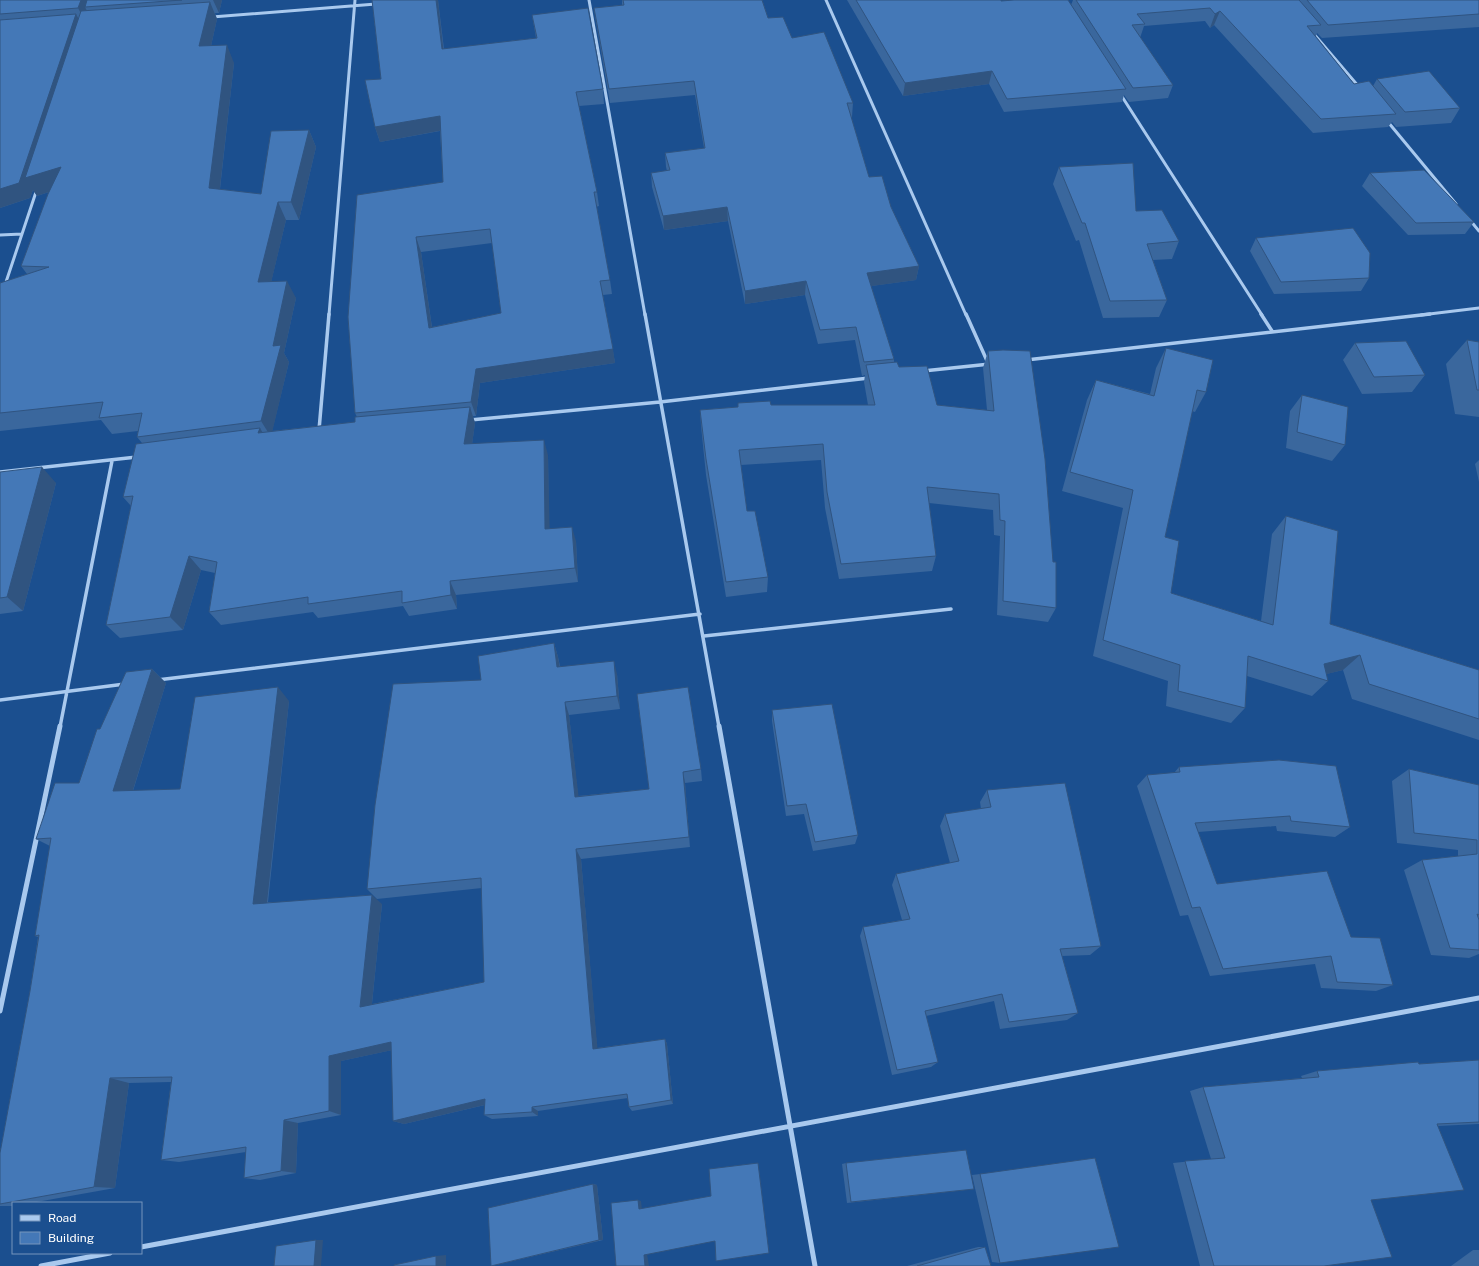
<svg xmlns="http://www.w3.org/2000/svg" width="1479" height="1266" font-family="'Public Sans',sans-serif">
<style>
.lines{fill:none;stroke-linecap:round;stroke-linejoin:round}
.minor-far2{stroke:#a9c9ee;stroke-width:3}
.minor-far1{stroke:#a9c9ee;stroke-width:3.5}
.minor{stroke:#a9c9ee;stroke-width:5}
.wall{fill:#3a679d;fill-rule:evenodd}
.shaded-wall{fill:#305480}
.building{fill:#4478b7;stroke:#305480;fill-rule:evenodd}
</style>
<rect width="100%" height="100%" fill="#1b4f8f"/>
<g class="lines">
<path class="minor-far2" d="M589,0L645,315
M826,0L966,315
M212,17L376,4
M1313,33L1359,87
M1121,95L1262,315
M1388,122L1456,204
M1470,220L1479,231
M0,235L22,234
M5,285L37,189
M329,315L355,0
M1421,315L1479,308"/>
<path class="minor-far1" d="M645,314L719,727
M966,314L988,363
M1261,314L1272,331
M1026,360L1430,314
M923,371L990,364
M470,420L660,402L869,378
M319,430L329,314
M0,472L137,457
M704,636L951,609
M157,680L700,614
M0,700L125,684
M60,727L112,461"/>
<path class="minor" d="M719,726L815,1266
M0,1011L60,726
M141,1247L1479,998
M41,1266L110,1253"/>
</g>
<path class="wall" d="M0,0H222L219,13H215L217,19L211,46L234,63L220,189L261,194L309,130L316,147L299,220H286L271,282L296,298L284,353L289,362L272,431L355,422L357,417L355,413L348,317L443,182L440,131L380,142L375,127L381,79L372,0H438L444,49L536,38L532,15L603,89L604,104L579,106L597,192L599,206L596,207L610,280L612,294L603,295L615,363L480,383L476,416H473L475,423L472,444L548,455L549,529L576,541L578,582L456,595L457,609L409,616L403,606L318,618L313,612L221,625L209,612L215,573L201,570L183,630L120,638L106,625L131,506L123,497L142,443L137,437L138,431L112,434L101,420L0,431V283L27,274L21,266L49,192L37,196L33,190L30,198L0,208ZM492,243L501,313L432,327L421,252Z
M622,0H762L768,18L792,38L853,103L852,117H851L869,177L891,207L919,266L916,280L871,286L894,359V362L937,405L987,410L983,368L988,351L1056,608L1048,622L997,615L1000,536L994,535L993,510L929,503L936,556L932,571L839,579L825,508L821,460L741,465L747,511L768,577L767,592L726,597L706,475L701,426L700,410L738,407V403L771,405H868L864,382L865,375L862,376L855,340L818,344L805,295L745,304L728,221L664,230L652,187L651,173L667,171L666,167L665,153L704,148L695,95L610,103L596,22L594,8L622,5Z
M847,0H1001V1L1071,5L1073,0H1479V27L1322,38L1317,33L1316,36L1354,84L1373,86L1377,79L1460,108L1451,123L1396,127L1392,122L1388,127L1313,133L1214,25L1210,28L1205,21L1144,26L1140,38L1173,85L1168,98L1129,102L1124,95L1122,102L1004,112L989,84L903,96Z
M1059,167L1136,211L1179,241L1172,259L1153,260L1167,300L1159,317L1103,318L1079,240L1076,241L1053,184Z
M1370,173L1474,222L1465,234L1408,235L1362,186Z
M1256,238L1369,278L1361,291L1274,294L1250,251Z
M1467,340L1479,342V417L1455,414L1446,364Z
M1355,343L1425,375L1412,392L1362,394L1343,360Z
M1166,348L1206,392L1195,412L1192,411L1165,537L1171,593L1261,621L1272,534L1286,516L1330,624L1479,670V740L1352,699L1343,670L1326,674L1328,681L1312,696L1247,676L1245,708L1231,723L1166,706L1168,681L1093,656L1123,508L1062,491L1087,400L1096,380L1150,394L1156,368Z
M1302,395L1345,445L1332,461L1286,448L1290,411Z
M1479,460V482L1475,464Z
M0,472L56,483L23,611L0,614Z
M554,643L558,657L560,666L617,674L620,709L569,715L578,796L649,789L637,694L701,769L702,781L685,783L690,847L581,859L597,1048L665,1039L667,1044L673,1104L632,1111L629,1107L628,1098L538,1111V1116L492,1119L484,1115L485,1105L404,1124L393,1121L392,1050L341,1061V1115L298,1123L296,1173L260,1180L244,1178L246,1152L179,1162L161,1160L171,1082L129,1083L115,1188L31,1203H13V1206H0V1153L30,991L38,937L35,936L50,846L36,839L79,783L100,729L152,669L166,683L133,791L180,789L289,701L268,902L382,904L372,1004L484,982L482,888L377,899L367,889L481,680Z
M772,710L858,835L855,844L813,851L804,814L786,816L772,721Z
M1179,767L1350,827L1335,837L1277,831L1276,826L1198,832L1217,884L1351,937L1393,985L1376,991L1321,988L1315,964L1210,976L1188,915L1180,916L1137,786L1147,775L1174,773Z
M1409,769L1479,785V954L1469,958L1431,955L1404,870L1422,860L1458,856V850L1397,843L1392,781Z
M987,790L1101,946L1090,955L1062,956L1078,1013L1067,1020L1000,1029L994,1001L926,1016L938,1062L931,1067L892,1075L860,936L863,927L902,920L892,885L896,874L950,863L940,826L945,814L981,809L980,802Z
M1479,1060V1124L1438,1126L1371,1200L1324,1266H1200L1173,1163L1211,1159L1190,1091L1203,1087L1302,1078L1301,1076L1317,1071Z
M846,1163L974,1189L847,1203L842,1164Z
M980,1174L1000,1263L992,1262L972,1175Z
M593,1184L597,1185L603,1240L499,1264L491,1266Z
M978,1247H985L991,1266H907Z
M1473,1250H1479V1266H1451Z"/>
<path class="shaded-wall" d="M81,0H94L85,7L89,15L86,23L78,8Z
M213,0H222L219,13Z
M436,0H438L445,64L442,49Z
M210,2L217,19L207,64L199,46Z
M1220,11L1214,25L1210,28L1215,14Z
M76,14L84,29L61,167L73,184L37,196L33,190L30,198L0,208V189Z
M227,45L234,63L218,205L209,188Z
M992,71L989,84L903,96L905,83Z
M440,116L444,130L380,142L375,127Z
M309,130L316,147L299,220L291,202Z
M278,202L286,220L267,300L258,282Z
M727,207L728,221L664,230L663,216Z
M416,237L421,252L434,342L429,328Z
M919,266L916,280L865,287L867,273Z
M287,281L296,298L284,353L289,362L271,437L261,421L273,346Z
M806,281L805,295L745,304V291Z
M613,349L615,363L480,383L476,416L471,402L476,369Z
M470,407L475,423L470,460L464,444Z
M260,428L269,444L258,433Z
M544,440L548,455L550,544L545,529Z
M42,467L56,483L23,611L7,597Z
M572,527L576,541L578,582L575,568Z
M189,556L201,570L183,630L170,617Z
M450,581L456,595L457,609L451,595Z
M554,643L558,657L562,680L557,667Z
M1360,655L1343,670L1315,677L1324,664Z
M614,661L617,674L620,709L617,696Z
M152,669L166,683L129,803L113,791Z
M278,687L289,701L266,912L253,904Z
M565,702L569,715L580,808L575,797Z
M683,772L685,783L690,847L689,837Z
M576,849L581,859L598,1054L593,1049Z
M372,895L382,904L371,1013L360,1007Z
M665,1039L667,1044L673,1104L671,1100Z
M391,1042L402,1048L341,1061V1115L329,1111V1056Z
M110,1078L129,1083L115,1188L94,1187Z
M485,1099L493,1103L404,1124L393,1121Z
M532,1107L538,1111V1116L532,1112Z
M284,1120L298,1123L296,1173L281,1171Z
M593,1184L597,1185L603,1240H599Z
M638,1200L641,1201L642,1210L639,1209Z
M316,1240H323L321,1266H314Z
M647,1254L649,1266H645L644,1255Z
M446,1255V1266H436V1256Z"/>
<path class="building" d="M0,0H81L78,8L0,14Z
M87,0H182L85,7Z
M372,0H436L442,49L537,38L532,15L588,8L603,89L576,92L597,192H594L610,280L600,281L613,349L476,369L471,402L355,413L348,317L357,195L443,182L440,116L375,127L365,80L381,79ZM490,229L501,313L429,328L416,237Z
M623,0H762L768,18L783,17L792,38L824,32L853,103H847L869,177L882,176L891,207L919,266L867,273L894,359L864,362L856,327L820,330L806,281L745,291L727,207L663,216L651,173L670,170L665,153L705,148L694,81L609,89L594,8L624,5Z
M856,0H1001V1L1014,0H1068L1126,89L1007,99L992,71L905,83Z
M1076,0H1299L1321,25L1307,26L1354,84L1369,81L1396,114L1321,119L1220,11L1215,14L1210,8L1137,14L1145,24L1132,25L1173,85L1133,88Z
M1307,0H1479V14L1328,25Z
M210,2L199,46L227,45L209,188L261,194L271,131L309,130L291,202H278L258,282L287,281L273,346L281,345L261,421L137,437L142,413L99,418L103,402L0,413V283L49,267L21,266L48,194L61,167L25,178L81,11Z
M76,14L19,183L0,189V20Z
M1429,71L1460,108L1405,112L1377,79Z
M1133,163L1136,211L1162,210L1179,241L1147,244L1167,300L1110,301L1085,223H1082L1059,167Z
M1424,170L1474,222L1416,223L1370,173Z
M1353,228L1370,253L1369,278L1281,282L1256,238Z
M1467,340L1479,342V390H1477Z
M1406,341L1425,375L1374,377L1355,343Z
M1166,348L1213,360L1206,392L1197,390L1165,537L1179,541L1171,593L1273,625L1286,516L1338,531L1330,624L1479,670V719L1369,684L1360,655L1324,664L1328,681L1248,656L1245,708L1178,691L1180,665L1103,640L1133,490L1070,472L1096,380L1154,396Z
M1003,350L1030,351L1045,459L1053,562H1056V608L1003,601L1005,521L1000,520L999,494L927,487L936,556L841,564L827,492L823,444L739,450L747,511H755L768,577L726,582L706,459L700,410L738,407V403L770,401L771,405H875L866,365L897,362L899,367L927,366L937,405L994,411L988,351Z
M1302,395L1348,407L1345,445L1297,432Z
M470,407L464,444L544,440L545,529L572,527L575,568L450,581L451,595L402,603V591L308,604V597L209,612L217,562L189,556L170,617L106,625L133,496L123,497L136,444L260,428L258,433L355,422V417Z
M42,467L7,597L0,598V472Z
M554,643L557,667L614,661L617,696L565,702L575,797L649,789L637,694L688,687L701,769L683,772L689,837L576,849L593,1049L665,1039L671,1100L629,1107L627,1094L532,1107V1112L484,1115L485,1099L393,1121L391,1042L329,1056V1111L284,1120L281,1171L244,1178L246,1147L161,1160L172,1077L110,1078L94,1187L0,1204V1153L30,991L39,935L35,936L51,838L36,839L55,783H79L97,729H100L126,672L152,669L113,791L180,789L195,697L278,687L253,904L372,895L360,1007L484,982L481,878L367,889L375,805L393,684L481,680L478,656Z
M832,704L858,835L815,842L806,804L787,806L772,710Z
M1279,760L1336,766L1350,827L1291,821L1290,816L1195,823L1217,884L1327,871L1351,937L1380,938L1393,985L1337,982L1331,956L1223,969L1200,907L1192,908L1147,775L1180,772L1179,767Z
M1409,769L1479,785V915L1477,914L1479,920V950L1450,948L1422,860L1477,854V840L1414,833Z
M1065,783L1101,946L1060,949L1078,1013L1009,1022L1002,994L925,1011L938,1062L897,1070L863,927L910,919L896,874L959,861L945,814L991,807L987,790Z
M1479,1060V1122L1437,1124L1464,1190L1371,1200L1392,1257L1324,1266H1214L1185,1161L1225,1158L1203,1087L1319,1077L1317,1071L1418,1062L1419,1064Z
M966,1150L974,1189L851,1202L846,1163Z
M1095,1158L1119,1247L1000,1263L980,1174Z
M758,1163L769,1253L716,1261L715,1241L644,1255L645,1266H616L611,1203L638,1200L639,1209L711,1196L709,1169Z
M593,1184L599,1240L491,1266L488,1208Z
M316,1240L314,1266H274L276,1246Z
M985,1247L991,1266H917Z
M436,1256V1266H394V1265Z"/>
<rect x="12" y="1202" width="130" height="52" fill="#1b4f8f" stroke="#7695bc"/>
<rect x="20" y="1215" width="20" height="6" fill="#a9c9ee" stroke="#7695bc"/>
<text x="48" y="1222" font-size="12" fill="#ffffff">Road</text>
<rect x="20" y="1232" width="20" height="12" fill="#4478b7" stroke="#7695bc"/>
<text x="48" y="1242" font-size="12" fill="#ffffff">Building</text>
</svg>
